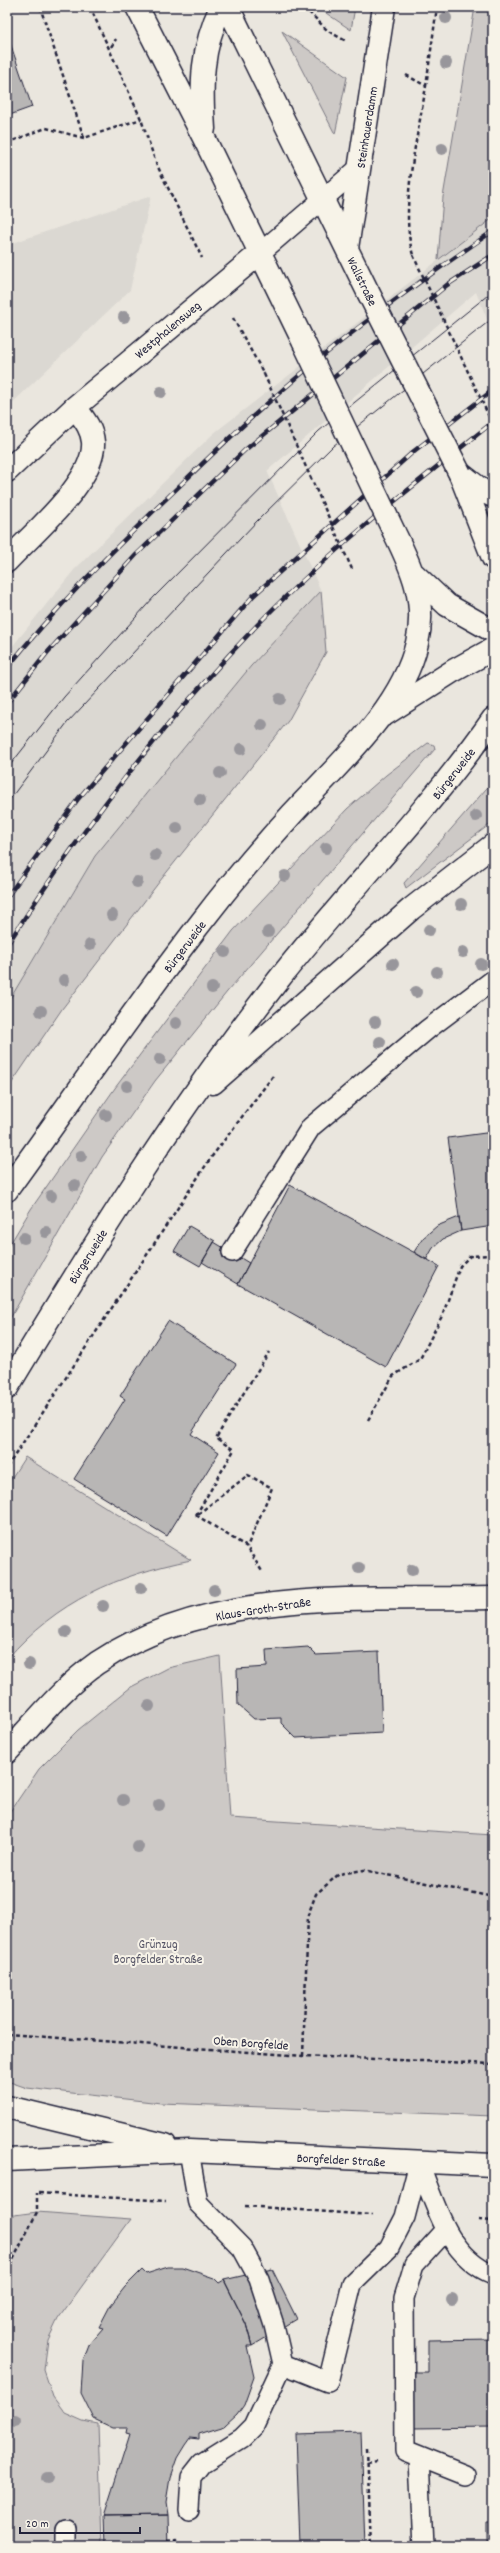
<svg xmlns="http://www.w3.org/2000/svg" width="500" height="2553" font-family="Dekko,sans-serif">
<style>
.built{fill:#dbd8d2}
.green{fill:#cdc9c6;stroke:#787680}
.building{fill:#b8b6b5;stroke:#22223b}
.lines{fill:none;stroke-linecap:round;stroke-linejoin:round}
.service-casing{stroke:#22223b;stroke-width:22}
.minor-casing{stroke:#22223b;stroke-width:25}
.secondary-casing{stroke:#22223b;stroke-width:25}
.primary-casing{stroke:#22223b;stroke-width:25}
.path{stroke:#22223b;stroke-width:2.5;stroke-dasharray:4 3;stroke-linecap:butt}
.service{stroke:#f7f3e8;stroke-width:19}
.minor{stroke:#f7f3e8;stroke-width:22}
.secondary{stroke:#f7f3e8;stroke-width:22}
.primary{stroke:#f7f3e8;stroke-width:22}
.tram{stroke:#22223b;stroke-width:1}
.rail-casing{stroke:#22223b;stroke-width:4.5}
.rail{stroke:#f7f3e8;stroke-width:3;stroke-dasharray:9;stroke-linecap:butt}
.primary-bridge-casing{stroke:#22223b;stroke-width:25;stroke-linecap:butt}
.path-bridge{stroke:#22223b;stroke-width:2.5;stroke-dasharray:4 3;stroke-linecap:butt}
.primary-bridge{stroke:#f7f3e8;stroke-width:22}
.tree{fill:#98969b}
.labels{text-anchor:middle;stroke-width:4;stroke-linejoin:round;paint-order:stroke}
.street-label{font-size:13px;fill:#22223b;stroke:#f7f3e8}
.park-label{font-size:13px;fill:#555465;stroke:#f7f3e8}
</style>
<rect width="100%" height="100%" fill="#eae6de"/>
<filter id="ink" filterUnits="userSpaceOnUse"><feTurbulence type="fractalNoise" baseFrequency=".025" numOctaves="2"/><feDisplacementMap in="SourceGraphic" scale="8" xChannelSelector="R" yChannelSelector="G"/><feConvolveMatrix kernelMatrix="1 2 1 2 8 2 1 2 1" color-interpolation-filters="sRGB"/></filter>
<g filter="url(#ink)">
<path class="built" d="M151,196L130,290L7,408V245Z
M493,218V334L476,292L267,471L321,591L251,666L95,856L7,1004V653L74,570L214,433Z"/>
<path class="green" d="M320,7H355L351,30L323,11Z
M475,7H493V218L438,260L443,197Z
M282,31L347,77L335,134Z
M321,591L326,652L288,721L163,877L62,1009L7,1090V1004L95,856L251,666Z
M428,743L434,745L435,749L227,992L155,1081L102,1157L7,1324V1249L31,1209L115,1088L233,931L347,809L386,775Z
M493,781V822L406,888L404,883Z
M25,1457L191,1560C117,1575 57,1601 7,1659V1485Z
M220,1656L230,1818L493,1835V2116L161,2103L27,2088L7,2081V1816L39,1769L78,1730L131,1687L168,1668Z
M37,2212L131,2219L58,2319L48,2340L44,2370L53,2397L65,2413L83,2421L98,2424L102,2546H7V2216Z"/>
<path class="building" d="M7,34L32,107L7,116Z
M493,1132V1226L461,1231L448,1138Z
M290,1185L439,1266L386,1367L238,1284Z
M459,1217L461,1231L443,1239L433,1248L426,1260L414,1252L423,1238L437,1226Z
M189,1226L215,1241L200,1266L174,1251Z
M214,1242L249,1263L238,1284L202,1262Z
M168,1321L236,1364L191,1434L219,1452L167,1536L74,1479L125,1399L120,1396Z
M308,1647L316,1655L379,1652L382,1733L296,1738L281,1723V1718L254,1719L238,1705L237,1669L267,1667L266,1650Z
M168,2267H182L214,2278L219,2283L224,2280L246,2324L252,2346H247L254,2377L244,2405L237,2415L225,2426L199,2434V2439L190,2438L185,2445L177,2458L170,2478L166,2502L168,2515L104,2516L130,2434L126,2433L127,2428H113L94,2419L81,2393L83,2361L90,2343L103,2328L99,2327L110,2306L125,2287L142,2270L146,2274Z
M272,2269L297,2319L252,2346L246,2324L224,2280Z
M493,2339V2427L413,2428L412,2372H428V2340Z
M361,2432L365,2546H300L296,2434Z
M168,2515L169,2546H105L104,2516Z
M486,2521H493V2546H486Z"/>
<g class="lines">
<g class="service-casing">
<path id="service" d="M260,253L359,168
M232,1252L311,1127L428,1029L493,980
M189,2151L198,2203L242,2248L259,2279L274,2325L283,2364
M419,2163C435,2203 448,2257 493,2274
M446,2230L414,2265L404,2298L405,2451L465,2475
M419,2458L423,2546
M189,2510L191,2477L202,2463L242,2438L254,2426L283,2364L328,2382L352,2284L389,2248L405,2217L419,2163
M66,2529V2546"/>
</g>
<g class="minor-casing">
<path id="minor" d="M7,471L75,407L260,253
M7,561C33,533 96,481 93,442C92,428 83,418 75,407
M7,1752C36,1721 63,1687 97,1663C212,1586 362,1600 493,1598"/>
</g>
<g class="secondary-casing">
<path id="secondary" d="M7,2107L165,2145
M7,2160L189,2151L493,2165"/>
</g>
<g class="primary-casing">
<path id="primary" d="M137,7L204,138L304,343
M228,7L368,292
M204,129C201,84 201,49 221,7
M347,248L384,7
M460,474L493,558
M461,474L484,492L493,496
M414,574L447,605L493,631
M384,715L453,671L493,649
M213,1083L411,909L493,845
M7,1190C71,1102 132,1011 199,925C228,887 260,849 292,814C336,766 402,709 417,643C427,602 412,568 394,532
M7,1388C91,1248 178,1108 279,979C348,891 428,812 493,719"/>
</g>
<path class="path" d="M40,7L84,138
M90,7L141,119L156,163L202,258
M304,7L328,31L346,41
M111,47L116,39
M406,75L426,86C418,136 399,207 413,255
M426,86L437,7
M7,143L46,128L84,138L141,119
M233,318L264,374
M368,1420L393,1376L420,1359L443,1314L460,1266L470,1256L493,1255
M7,1467L210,1159L273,1076
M198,1514L248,1475L272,1488L247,1547
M196,1515L234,1450L216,1438L269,1352
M196,1515L247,1547L263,1573
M7,2034L303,2056L493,2064
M303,2056L308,1915L316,1894L339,1874L364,1870L493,1897
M39,2193L166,2201
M245,2206L372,2215
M479,2220L493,2221
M7,2272L37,2212V2193
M367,2448L371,2546
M367,2462L377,2460
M168,2540L176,2539V2546"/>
<use href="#service" class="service"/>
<use href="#minor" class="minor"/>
<use href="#secondary" class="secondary"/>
<use href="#primary" class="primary"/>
<path class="tram" d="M7,769L64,697L154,597L319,431L493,291
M7,803L67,723L257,521L333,446L493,318"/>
<g class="rail-casing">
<path id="rail" d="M7,668C56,607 111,552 167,498C216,450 265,403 318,360C373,314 433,272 493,231
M7,703L47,653L136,555L245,450L447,285L493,255
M7,897L78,799L253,596L414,451L493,390
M7,945C81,829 167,718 263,619C334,547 414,485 493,422"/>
</g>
<use href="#rail" class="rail"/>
<g class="primary-bridge-casing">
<path id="primary-bridge" d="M368,292L460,474
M304,343L394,532"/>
</g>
<path class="path-bridge" d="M413,255L493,425
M264,374L352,569"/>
<use href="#primary-bridge" class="primary-bridge"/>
</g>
<g class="tree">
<circle cx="446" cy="18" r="6"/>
<circle cx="446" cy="63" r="6"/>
<circle cx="442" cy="149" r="6"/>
<circle cx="124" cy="317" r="6"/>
<circle cx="161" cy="392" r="6"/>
<circle cx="280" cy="699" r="6"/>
<circle cx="262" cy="725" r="6"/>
<circle cx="241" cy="749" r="6"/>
<circle cx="220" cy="773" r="6"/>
<circle cx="200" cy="800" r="6"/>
<circle cx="476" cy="816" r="6"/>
<circle cx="177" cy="828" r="6"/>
<circle cx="326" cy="848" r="6"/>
<circle cx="155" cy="855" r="6"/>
<circle cx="285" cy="876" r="6"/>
<circle cx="137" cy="882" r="6"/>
<circle cx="461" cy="904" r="6"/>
<circle cx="112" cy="915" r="6"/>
<circle cx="429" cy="930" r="6"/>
<circle cx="268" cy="932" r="6"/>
<circle cx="90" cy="945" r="6"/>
<circle cx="225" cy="952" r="6"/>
<circle cx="463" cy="952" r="6"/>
<circle cx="393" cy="964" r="6"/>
<circle cx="481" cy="964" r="6"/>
<circle cx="437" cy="972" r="6"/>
<circle cx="64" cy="980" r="6"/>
<circle cx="212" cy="988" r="6"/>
<circle cx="416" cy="992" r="6"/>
<circle cx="41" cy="1011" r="6"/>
<circle cx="375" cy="1022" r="6"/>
<circle cx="176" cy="1023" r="6"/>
<circle cx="380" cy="1042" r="6"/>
<circle cx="160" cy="1059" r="6"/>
<circle cx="127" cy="1086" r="6"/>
<circle cx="106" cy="1115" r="6"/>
<circle cx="81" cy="1156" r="6"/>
<circle cx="75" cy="1185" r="6"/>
<circle cx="51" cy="1196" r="6"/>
<circle cx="46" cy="1232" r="6"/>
<circle cx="24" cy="1238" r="6"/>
<circle cx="359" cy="1568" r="6"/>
<circle cx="412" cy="1570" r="6"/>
<circle cx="141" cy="1588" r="6"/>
<circle cx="214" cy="1590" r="6"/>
<circle cx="103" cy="1606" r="6"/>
<circle cx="66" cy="1632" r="6"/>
<circle cx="29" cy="1664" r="6"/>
<circle cx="149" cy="1706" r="6"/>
<circle cx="123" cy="1800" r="6"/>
<circle cx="159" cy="1805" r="6"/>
<circle cx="138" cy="1847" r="6"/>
<circle cx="452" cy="2299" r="6"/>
<circle cx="15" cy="2421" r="6"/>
<circle cx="47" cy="2478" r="6"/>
</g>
</g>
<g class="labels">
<g class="street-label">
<text transform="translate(366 127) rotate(-81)" y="5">Steinhauerdamm</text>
<text transform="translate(363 281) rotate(64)" y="5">Wallstraße</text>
<text transform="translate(167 329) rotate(-40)" y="5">Westphalensweg</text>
<text transform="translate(453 773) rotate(-52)" y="5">Bürgerweide</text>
<text transform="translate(184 946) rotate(-53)" y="5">Bürgerweide</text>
<text transform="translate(87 1256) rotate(-58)" y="5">Bürgerweide</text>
<text transform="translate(263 1608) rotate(-9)" y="5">Klaus-Groth-Straße</text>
<text transform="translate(251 2042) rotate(4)" y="5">Oben Borgfelde</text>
<text transform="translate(341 2159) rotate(3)" y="5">Borgfelder Straße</text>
</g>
<g class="park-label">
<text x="158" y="1948">Grünzug<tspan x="158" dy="15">Borgfelder Straße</tspan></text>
</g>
</g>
<rect width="500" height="2553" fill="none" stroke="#f7f3e8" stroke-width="24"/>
<rect x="12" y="12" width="476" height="2529" fill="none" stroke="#22223b" stroke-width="1.5" filter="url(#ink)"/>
<path d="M20 2527v6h120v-6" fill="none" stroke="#22223b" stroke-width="2"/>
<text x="26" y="2527" font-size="12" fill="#22223b" stroke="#f7f3e8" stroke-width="3" paint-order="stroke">20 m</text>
</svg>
